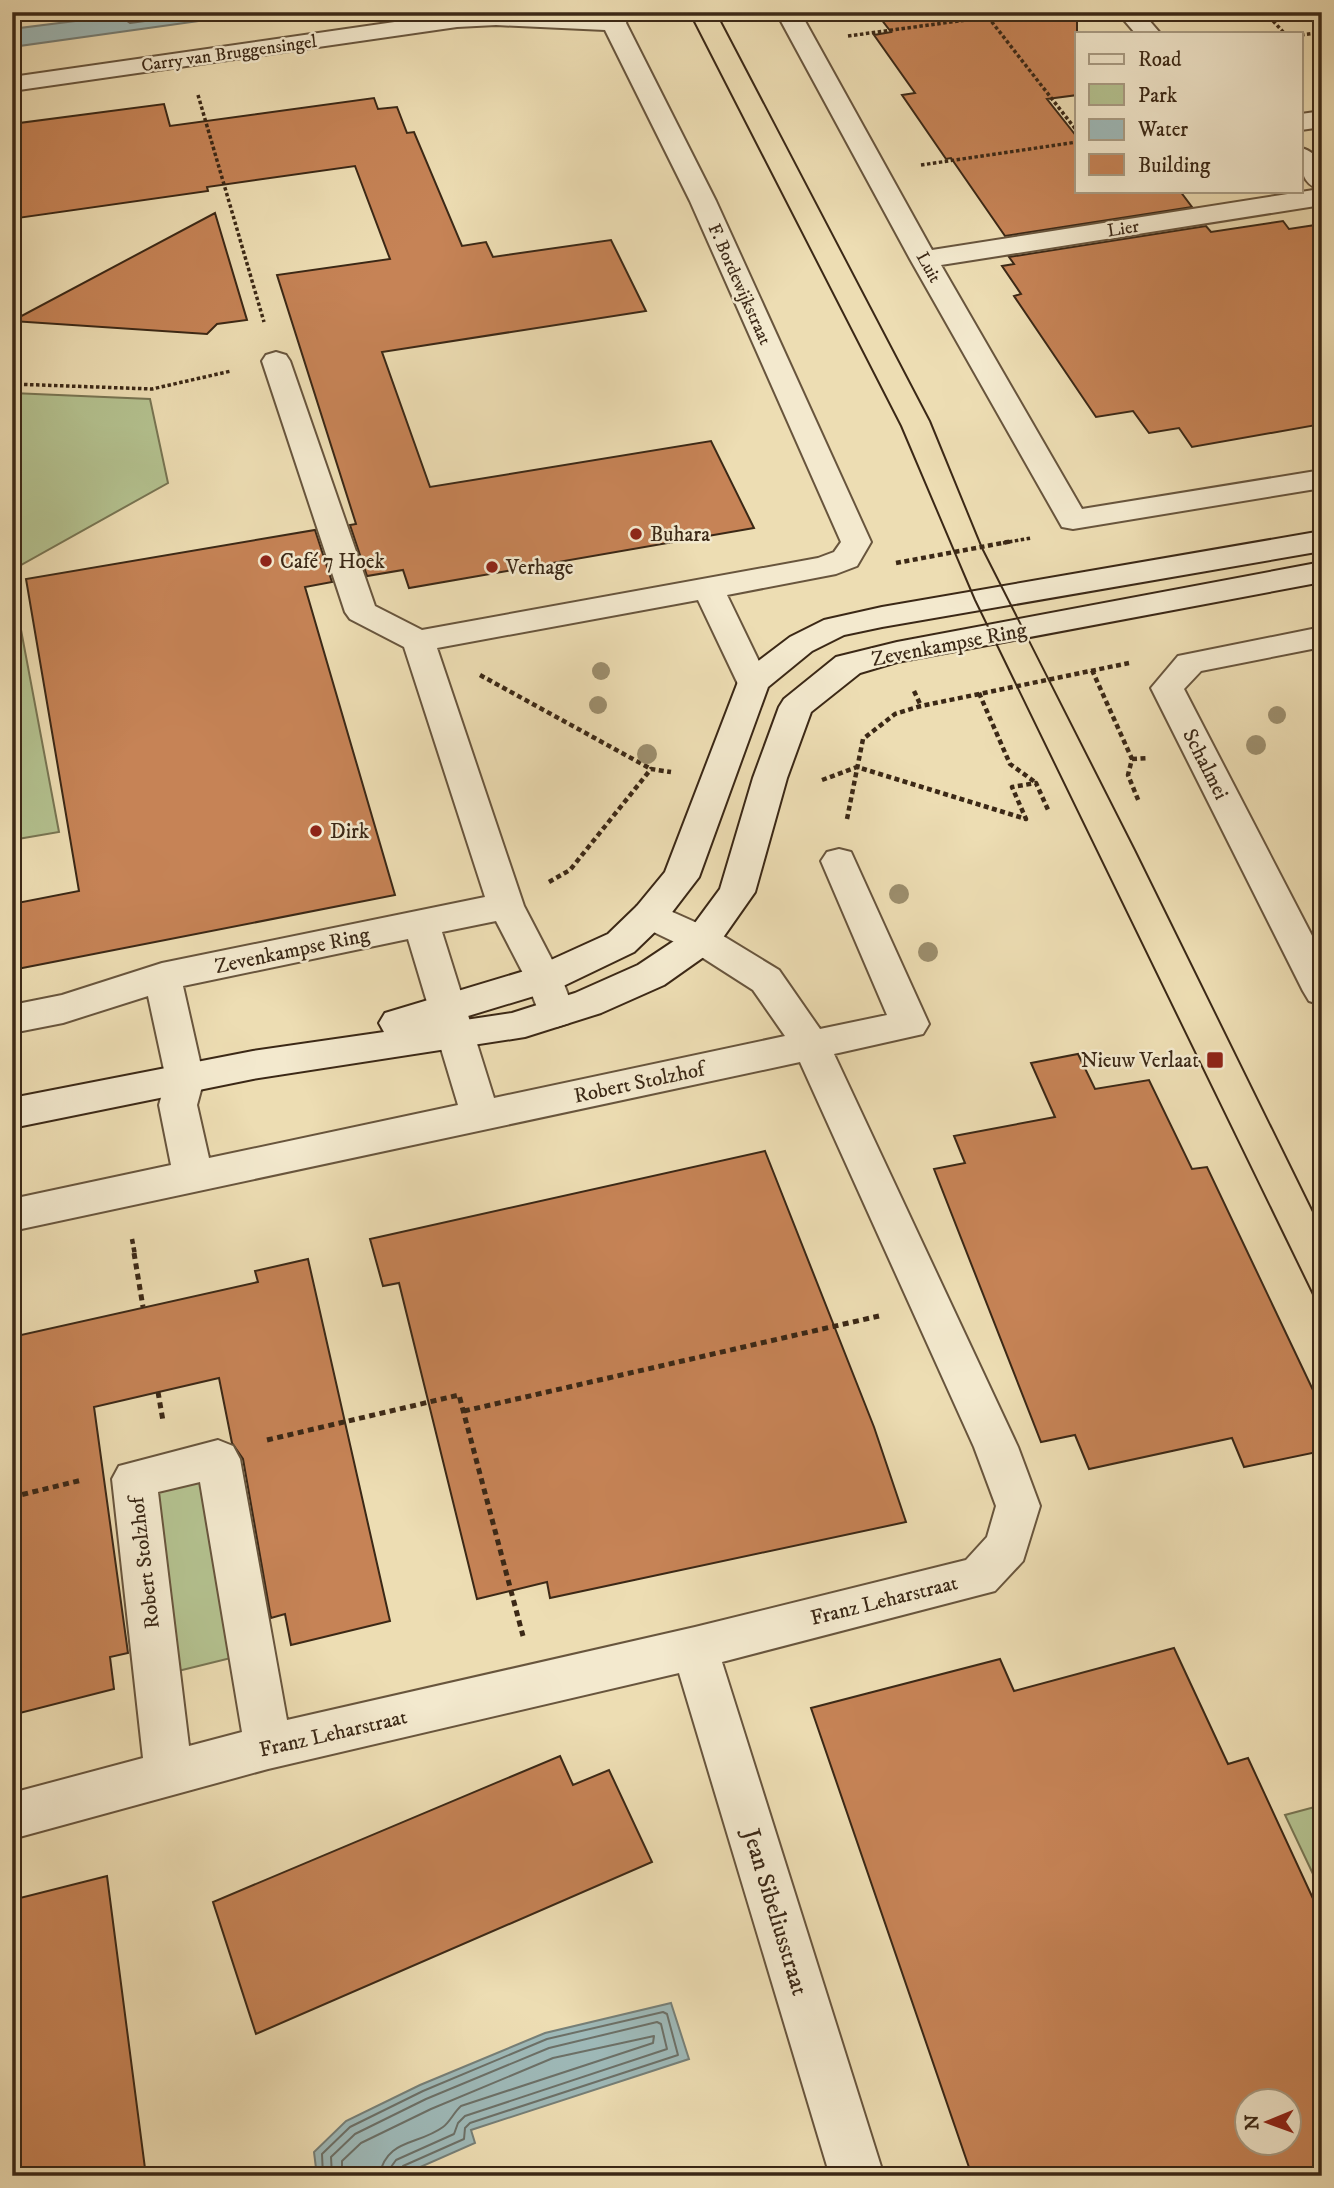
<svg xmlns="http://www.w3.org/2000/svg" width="1334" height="2188" font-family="'IM FELL DW Pica',serif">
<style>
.green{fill:#b4c290;stroke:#787553;stroke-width:2}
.water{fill:#9eb9b8;stroke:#767f77;stroke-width:2}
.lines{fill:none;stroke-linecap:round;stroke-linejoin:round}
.shore{stroke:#6c7067;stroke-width:2}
.building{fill:#c68356;stroke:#3b2816;stroke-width:2;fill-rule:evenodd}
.street-casing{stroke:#68553d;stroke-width:4}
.secondary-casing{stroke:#3b2816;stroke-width:4}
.path-far2{stroke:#3b2816;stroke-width:3.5;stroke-dasharray:3.5 2.5;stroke-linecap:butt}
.path-far1{stroke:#3b2816;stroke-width:4.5;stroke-dasharray:5 3.5;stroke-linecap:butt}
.path{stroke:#3b2816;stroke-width:5;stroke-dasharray:6 4.5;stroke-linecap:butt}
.street{fill:#f3e9ce;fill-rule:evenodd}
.secondary{fill:#f3e9ce;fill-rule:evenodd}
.tram{stroke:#3b2816;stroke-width:2}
.tree{fill:#9c8e6d}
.poi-dot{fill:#8f2418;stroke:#f3e9ce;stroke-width:2.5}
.labels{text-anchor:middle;stroke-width:5;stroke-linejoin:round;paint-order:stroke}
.far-street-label{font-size:18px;fill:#3b2816;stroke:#f3e9ce}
.poi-label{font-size:21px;fill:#3b2816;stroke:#f3e9ce;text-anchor:start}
.street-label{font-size:21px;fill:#3b2816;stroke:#f3e9ce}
.near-street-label{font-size:24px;fill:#3b2816;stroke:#f3e9ce}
</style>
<rect width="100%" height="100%" fill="#edddb3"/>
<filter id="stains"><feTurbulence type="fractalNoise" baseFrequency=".00286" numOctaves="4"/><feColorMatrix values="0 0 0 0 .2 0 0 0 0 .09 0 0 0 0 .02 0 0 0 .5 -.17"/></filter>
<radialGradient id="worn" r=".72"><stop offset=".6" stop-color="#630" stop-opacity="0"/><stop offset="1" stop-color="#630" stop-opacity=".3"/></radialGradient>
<path class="green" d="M12,393L150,399L168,483L12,570Z
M12,582L59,832L12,840Z
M204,1474L235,1657L170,1673L142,1488Z
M1322,1805V1893L1285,1815Z"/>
<path class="water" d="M147,12H263L12,47V29Z
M671,2003L689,2059L471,2130L475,2143L400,2176H317L314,2152L346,2121L420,2085L545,2033Z"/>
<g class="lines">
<path class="shore" d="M128,12L127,21L130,23L212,12
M323,2176L322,2154L350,2127L423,2091L547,2039L663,2012L667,2014L678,2055L470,2123L465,2128L464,2139L403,2166L399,2176
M332,2176L331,2157L355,2134L426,2099L549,2048L657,2022L661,2024L667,2049L465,2116L458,2123L454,2134L396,2160L391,2167L390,2176
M342,2176V2161L361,2143L431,2109L553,2058L654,2036L653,2043L461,2106C454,2112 450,2122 443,2127C417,2146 387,2138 379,2176"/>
</g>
<path class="building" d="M930,12H1077V95L1047,99L1077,137V191H1180L1192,207L1005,236L951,158L946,159L902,95L915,93L874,35L891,32L881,19Z
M374,98L378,109L397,107L407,133L414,132L462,246L486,242L493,257L611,240L646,311L382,352L430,487L711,441L754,528L409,588L403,570L367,576L350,525L356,524L277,275L390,259L355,166L207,187L208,191L18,218L12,190V124L164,104L170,126Z
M215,213L247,320L217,324L207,334L12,321Z
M1283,221L1289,229L1322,224V424L1192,447L1179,428L1149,433L1133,411L1096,417L1014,296L1021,294L1002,266L1014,264L1009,257L1206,226L1211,232Z
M315,530L332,582L305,587L395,895L12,970V904L79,891L26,579Z
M1078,1054L1095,1089L1149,1080L1192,1169L1207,1167L1322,1409V1451L1244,1467L1232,1438L1089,1469L1075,1435L1041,1442L934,1169L965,1163L954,1136L1055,1117L1031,1063Z
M765,1151L874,1427L906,1522L550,1598L547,1582L477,1599L399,1283L383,1286L370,1239Z
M308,1259L390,1621L291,1645L285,1614L271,1618L243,1459L232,1443L219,1378L94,1407L128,1653L110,1657L114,1689L12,1715V1337L258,1282L255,1271Z
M1174,1648L1228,1764L1248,1758L1322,1918V2176H972L811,1708L1000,1659L1014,1691ZM1247,2101H1289V2143H1247Z
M560,1756L573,1785L609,1770L652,1862L256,2034L213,1902Z
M107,1876L146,2176H12V2125L20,2123L12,2047V1900Z"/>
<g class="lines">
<g class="street-casing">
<path id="street" d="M529,12L604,15L605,12H629L626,23L716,201L871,542L857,566L836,574L727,595L769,682L765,690L753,693L741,690L737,682L698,600L437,648L524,906L562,979L575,1013L569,1023L556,1027L543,1023L526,979L496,921L442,932L494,1098L785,1036L753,990L689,949L637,924L632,915L637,906L650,902L715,931L779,970L820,1029L887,1015L821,861L827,852L839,849L851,852L929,1024L923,1034L834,1054L1018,1447L1040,1506L1023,1561L995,1591L722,1662L884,2176H830L679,1673L268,1769L12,1839V1793L143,1758L112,1479L119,1466L218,1440L233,1446L240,1459L287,1720L695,1627L966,1560L987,1537L996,1506L974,1447L800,1062L12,1231V1199L171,1165L159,1105L166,1079L148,996L63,1023L12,1033V1005L62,995L162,963L485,897L404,647L350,619L345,612L262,361L266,355L276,352L286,355L290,361L375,606L422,630L818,558L834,552L841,542L690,201L605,30L496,25L457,27L12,91V77L457,13ZM408,939L458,1105L209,1158L197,1105L204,1079L183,986ZM200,1482L242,1732L189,1746L158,1492Z
M776,12H800L932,250L1320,189C1300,184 1301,165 1301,148C1327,154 1322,183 1322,205L941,265L1082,509L1322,470V488L1073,529L1062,527L910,259Z
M1117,12H1142L1160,33H1135Z
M1322,111V127L1301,130V114Z
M1322,627V647L1201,671L1184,689L1322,955V1005L1309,1001L1303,991L1151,688L1178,656Z"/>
</g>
<g class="secondary-casing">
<path id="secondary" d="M1322,531V551L882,627L844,635L812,651L768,687L699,877L663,924L634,952L557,989L445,1023L512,1013L575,993L638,965L689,931L720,889L753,778L779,707L784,699L836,657L897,642L1322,562V582L897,662L860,673L811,712L787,778L755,892L715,949L664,985L601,1013L525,1037L253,1079L12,1128V1098L253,1051L384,1032L379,1023L385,1013L531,969L608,934L637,906L665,872L741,674L790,637L824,620L882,607Z"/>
</g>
<path class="path-far2" d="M1265,12L1284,33
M988,17L1077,131
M1301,35L1322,32
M848,36L988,17L985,12
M198,95L264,322
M921,165L1077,142
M12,384L152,389L231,371
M1003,543L1031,538"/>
<path class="path-far1" d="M896,563L1013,541
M1092,670L1132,759L1128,775L1139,802
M480,675L651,769
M914,691L921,706
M979,693L1010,764L1035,782
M1132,759L1149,758
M822,780L857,767L1026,819L1012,787L1036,783L1049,812
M847,819L863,739L895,714L921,706L1129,663
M549,882L570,870L651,769L671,772
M132,1239L135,1255"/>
<path class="path" d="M134,1253L143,1307
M158,1392L163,1421
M464,1411L879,1316
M267,1440L459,1395L523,1636
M12,1497L82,1480"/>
<use href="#street" class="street"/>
<use href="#secondary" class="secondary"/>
<path class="tram" d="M689,12L901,426L975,600L1322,1313
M716,12L930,421L982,548L1135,850L1322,1230"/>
</g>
<g class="tree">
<circle cx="601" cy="671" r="9"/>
<circle cx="598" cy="705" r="9"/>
<circle cx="1277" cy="715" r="9"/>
<circle cx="1256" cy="745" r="10"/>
<circle cx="647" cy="754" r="10"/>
<circle cx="899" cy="894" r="10"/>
<circle cx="928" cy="952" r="10"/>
</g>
<g class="poi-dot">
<circle cx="636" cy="534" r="7"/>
<circle cx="266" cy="561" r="7"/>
<circle cx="492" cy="567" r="7"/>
<circle cx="316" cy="831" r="7"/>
<rect x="1206" y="1051" width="18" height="18" rx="3.5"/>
</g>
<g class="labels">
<g class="far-street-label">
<text transform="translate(229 53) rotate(-8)" y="6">Carry van Bruggensingel</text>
<text transform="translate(1123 228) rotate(-9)" y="6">Lier</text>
<text transform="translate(929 267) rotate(61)" y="6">Luit</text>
<text transform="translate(740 284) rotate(66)" y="6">F. Bordewijkstraat</text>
</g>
<g class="poi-label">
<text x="650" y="541">Buhara</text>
<text x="280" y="568">Café 7 Hoek</text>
<text x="506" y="574">Verhage</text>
<text x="330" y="838">Dirk</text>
<text x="1199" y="1067" text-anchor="end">Nieuw Verlaat</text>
</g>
<g class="street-label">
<text transform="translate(949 644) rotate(-11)" y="7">Zevenkampse Ring</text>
<text transform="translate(1206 764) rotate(63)" y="7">Schalmei</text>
<text transform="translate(292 950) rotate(-12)" y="7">Zevenkampse Ring</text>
<text transform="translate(639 1082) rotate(-12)" y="7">Robert Stolzhof</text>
<text transform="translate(144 1563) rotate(-97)" y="7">Robert Stolzhof</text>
<text transform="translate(884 1600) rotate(-14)" y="7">Franz Leharstraat</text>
<text transform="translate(333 1733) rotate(-13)" y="7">Franz Leharstraat</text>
</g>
<g class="near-street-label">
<text transform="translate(776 1912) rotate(73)" y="8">Jean Sibeliusstraat</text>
</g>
</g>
<rect width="1334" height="2188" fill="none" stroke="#edddb3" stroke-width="42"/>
<rect x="14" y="14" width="1306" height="2160" fill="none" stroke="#3b2816" stroke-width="3.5"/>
<rect x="21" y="21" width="1292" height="2146" fill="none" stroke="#3b2816" stroke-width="2"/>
<rect x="1075" y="32" width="228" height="161" fill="#f3e9ce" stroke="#a99c84" stroke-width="2"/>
<rect x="1089" y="54" width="35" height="10" fill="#f3e9ce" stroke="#a99c84" stroke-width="2"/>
<text x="1138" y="66" font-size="21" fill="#3b2816">Road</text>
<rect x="1089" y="84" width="35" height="21" fill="#b4c290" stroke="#a99c84" stroke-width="2"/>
<text x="1138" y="102" font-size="21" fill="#3b2816">Park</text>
<rect x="1089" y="119" width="35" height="21" fill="#9eb9b8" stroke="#a99c84" stroke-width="2"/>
<text x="1138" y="136" font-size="21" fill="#3b2816">Water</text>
<rect x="1089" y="154" width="35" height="21" fill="#c68356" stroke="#a99c84" stroke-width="2"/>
<text x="1138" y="172" font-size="21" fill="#3b2816">Building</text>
<g transform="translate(1268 2122) rotate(269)"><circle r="33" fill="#f3e9ce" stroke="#a99c84" stroke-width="2"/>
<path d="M0-5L12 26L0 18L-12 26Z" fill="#8f2418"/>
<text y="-10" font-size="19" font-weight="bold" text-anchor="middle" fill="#3b2816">N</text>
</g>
<rect width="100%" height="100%" filter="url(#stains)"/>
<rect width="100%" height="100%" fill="url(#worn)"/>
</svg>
